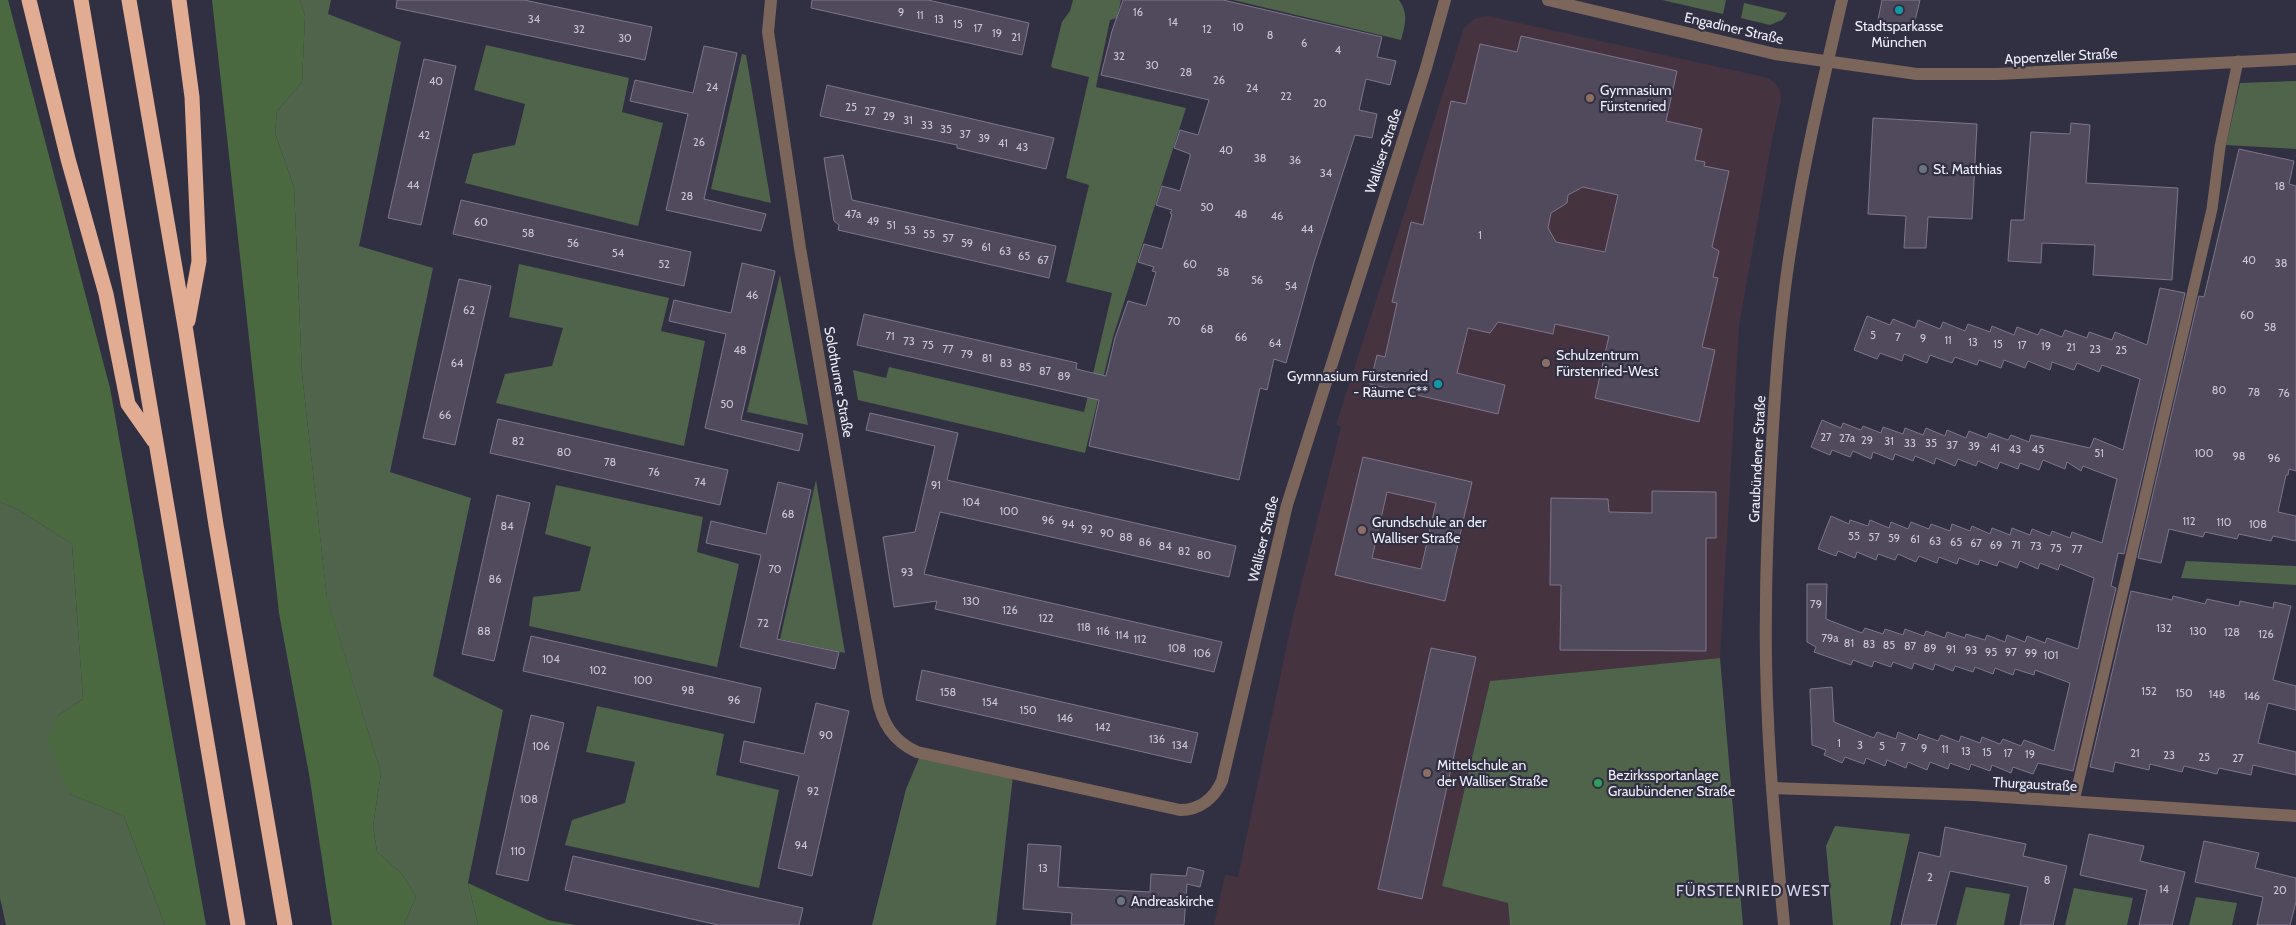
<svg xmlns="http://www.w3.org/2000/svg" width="2296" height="925" font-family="Cabin,sans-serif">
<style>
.education{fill:#45343f}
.green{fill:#50634b}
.forest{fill:#4a6940}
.building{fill:#51495c;stroke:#7e768a;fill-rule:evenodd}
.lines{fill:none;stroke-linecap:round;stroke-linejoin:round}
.service{stroke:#7c665c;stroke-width:11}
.minor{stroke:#7c665c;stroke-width:12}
.tertiary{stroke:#7c665c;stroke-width:12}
.motorway{stroke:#e2ac92;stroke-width:15}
.culture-dot{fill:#0f9aa8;stroke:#313042;stroke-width:2}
.education-dot{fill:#8d6e63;stroke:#313042;stroke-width:2}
.worship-dot{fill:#6b7280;stroke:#313042;stroke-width:2}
.leisure-dot{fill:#2e9e5b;stroke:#313042;stroke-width:2}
.labels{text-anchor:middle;stroke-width:4.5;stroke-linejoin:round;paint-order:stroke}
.number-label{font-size:11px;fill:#c8c6d3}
.poi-label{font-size:14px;fill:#efeffb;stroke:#313042;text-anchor:start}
.street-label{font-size:14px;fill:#efeffb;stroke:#313042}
.neighbourhood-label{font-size:15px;letter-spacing:1px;fill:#d9d8f0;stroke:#313042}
</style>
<rect width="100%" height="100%" fill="#313042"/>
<path class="education" d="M1488,16L1768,78L1775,83L1780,90L1781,100L1772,140L1739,326L1720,658L1490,681L1442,886L1508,903L1510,925H1214L1225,875L1238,877L1292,621L1341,427L1336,425L1464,28L1474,19Z"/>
<path class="green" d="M300,0H331L328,14L401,42L359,246L433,268L390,472L471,498L433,676L503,710L468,883L478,925H404L416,896L401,873L377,852L373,826L381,773L327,599L302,374L294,187L275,133L277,111L302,82L305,16Z
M1073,0H1121L1117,18L1110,20L1096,87L1186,108L1113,337L1085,453L858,400L853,370L886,378L889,367L1084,412L1112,293L1066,282L1089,185L1066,178L1089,77L1053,68L1051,66L1062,22L1070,11Z
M1233,0H1399C1409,14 1405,25 1401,40Z
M1662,0H1726L1723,14Z
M1744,3L1787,13L1782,20L1770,25L1741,18Z
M486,45L629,78L622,112L663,123L638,226L465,183L473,154L515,145L525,104L474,90Z
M742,54L746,55L771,203L711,189Z
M2296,81V149L2226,145L2240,83Z
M519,264L669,298L661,331L705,341L684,446L496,403L505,374L552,366L563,328L509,317Z
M780,275L808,425L747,412Z
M816,480L845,653L780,639Z
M556,485L703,517L697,552L739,564L717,667L529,626L533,597L580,591L591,547L545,534Z
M0,502L19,510L72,544L83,699L57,716L70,794L124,816L165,925H6L0,898Z
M2186,561L2296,566V585L2181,578Z
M1720,658L1743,925H1510L1508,903L1442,886L1490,681Z
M597,706L724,734L716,775L779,790L759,888L565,845L572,820L625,803L635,762L586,752Z
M920,756L1013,776L996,925H872L906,789Z
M1835,826L1910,834L1890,925H1833L1826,846Z
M1966,887L2010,894L2004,925H1956Z
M2074,888L2133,898L2127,925H2065Z
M2196,897L2237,903L2232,925H2189Z"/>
<path class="forest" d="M0,0H8L110,388L206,925H165L124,816L70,794L47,742L57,716L83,699L72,544L19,510L0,502Z
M212,0H300L305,16L302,82L277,111L275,133L294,187L302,374L327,598L381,773L373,826L377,852L401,873L416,896L404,925H332L309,774L279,613Z
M468,883L548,920L575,925H478Z"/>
<path class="building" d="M397,0H524L652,27L645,60L396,8Z
M812,0H928L1029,23L1022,55L811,8Z
M1123,0H1223L1382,37L1377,57L1396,61L1390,85L1366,79L1359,110L1377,114L1372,138L1355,135L1314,262L1286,363L1274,359L1267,390L1260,388L1239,480L1089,446L1099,400L857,345L864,314L1077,363L1076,369L1106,376L1115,338L1128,301L1146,306L1156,272L1152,271L1154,267L1138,262L1144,244L1162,249L1172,214L1170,213L1172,210L1156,205L1162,186L1180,191L1190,157V154L1174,148L1180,130L1198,135L1209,100L1101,75L1112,31Z
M1882,0H1920L1913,29L1878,20Z
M1521,36L1677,71L1666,121L1702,129L1695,160L1705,162L1704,166L1729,171L1712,247L1719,251L1713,277L1718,278L1702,347L1715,350L1699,422L1595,398L1609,336L1555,324L1553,334L1498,322L1490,333L1468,328L1457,373L1505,385L1498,414L1370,384L1377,355L1385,357L1397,303L1392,302L1411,222L1423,225L1451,101L1466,104L1480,44L1517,52ZM1583,187L1618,195L1605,252L1556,242L1548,228L1551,213L1567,203L1568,195Z
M704,46L737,53L704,199L766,214L761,231L666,210L688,114L630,101L635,80L693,93Z
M424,59L456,66L421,225L388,218Z
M827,85L1054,138L1046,169L957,148V145L820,116Z
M1873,118L1977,124L1972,219L1928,217L1926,248H1904L1906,216L1868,214Z
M2071,123L2090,125L2086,183L2178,188L2172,280L2093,275L2095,245L2042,243L2041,263L2008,261L2011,220H2024L2031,132L2070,134Z
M2239,149L2294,161L2289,184L2296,186V471L2289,469L2288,475H2286L2278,512L2296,516V541L2273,536L2271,541L2239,534L2237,539L2205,532L2203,537L2169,529L2161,563L2138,558L2199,296L2204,297Z
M843,155L852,200L1056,246L1049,278L838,230L839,225L834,221L824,158Z
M461,200L691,252L684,286L453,234Z
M742,263L775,271L741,420L803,434L799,451L705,428L726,334L669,321L674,300L731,313Z
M459,279L491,286L455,445L423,438Z
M2160,288L2185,293L2124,554L2118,553L2111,586L2116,588L2073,771L2038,763L2033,774L2013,767L2011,773L1992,765L1990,771L1971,764L1969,770L1950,763L1948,769L1930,762L1927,770L1908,762L1906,768L1887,760L1885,766L1866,758L1864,764L1845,757L1842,763L1824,755L1826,750L1812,745L1810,689L1832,687L1834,722L1874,738L1877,732L1896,739L1898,732L1917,740L1919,734L1938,741L1941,735L1959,742L1961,736L1980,743L1982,737L2000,744L2003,739L2021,746L2024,740L2054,751L2070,683L2035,670L2034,675L2015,669L2013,675L1995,668L1993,674L1975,667L1973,672L1955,666L1953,671L1935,664L1933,670L1914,663L1912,669L1893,662L1891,667L1874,661L1872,667L1853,660L1851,665L1814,652L1816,647L1807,642V584H1827L1826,619L1862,633L1865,628L1883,634L1885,629L1903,635L1905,629L1924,636L1926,631L1945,638L1947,632L1965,638L1966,634L1985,640L1987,635L2005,642L2007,635L2025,642L2027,636L2045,643L2047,638L2078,649L2094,578L2060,564L2058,570L2040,563L2038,569L2020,561L2017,568L1999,561L1997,566L1980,560L1978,565L1959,558L1957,564L1939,557L1937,563L1919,556L1916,562L1898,554L1895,560L1878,554L1876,560L1857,552L1855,558L1838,551L1836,556L1818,549L1831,516L1849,524L1850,520L1868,526L1870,520L1889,528L1891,522L1908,529L1911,522L1929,529L1931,524L1950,531L1952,524L1970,531L1972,526L1990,534L1992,528L2010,535L2012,528L2030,535L2032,529L2050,536L2052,531L2070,538L2072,532L2102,543L2117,479L2083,466L2081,471L2067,462L2065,469L2043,460L2039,470L2020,463L2018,469L2000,462L1997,469L1978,461L1976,466L1958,459L1955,466L1936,458L1934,464L1915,456L1913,461L1895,454L1893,460L1873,452L1871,459L1853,451L1850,457L1832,450L1830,455L1811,447L1822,420L1841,428L1843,423L1861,430L1863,426L1881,433L1883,427L1903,434L1905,428L1923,435L1926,428L1945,436L1947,430L1966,438L1969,431L1987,438L1989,433L2008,440L2011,435L2029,442L2031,435L2090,448L2094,438L2123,450L2140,379L2102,365L2099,372L2077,363L2074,370L2052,362L2050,370L2028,361L2025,368L2004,360L2001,368L1979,360L1977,365L1955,357L1952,363L1930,355L1927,363L1904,354L1902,361L1880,353L1877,359L1854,350L1867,316L1890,325L1893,319L1915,328L1918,320L1940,329L1943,322L1965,331L1968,324L1990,332L1992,326L2014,335L2017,327L2038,335L2041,329L2062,337L2065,330L2087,338L2089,332L2112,340L2115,332L2147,345Z
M870,413L958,433L947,480L1236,546L1229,577L940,512L924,574L1222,642L1214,672L935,609L937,601L894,607L883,537L915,532L935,446L866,430Z
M498,419L728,470L720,505L490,453Z
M1363,457L1472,482L1445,601L1335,575ZM1387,492L1436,503L1421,569L1372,558Z
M778,482L811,490L777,639L839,652L835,669L740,647L761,555L706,543L711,521L766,534Z
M1652,491L1716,492V538H1706V651L1560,650L1561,585H1550L1551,498L1608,499L1609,512L1652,513Z
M497,495L530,503L494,661L462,654Z
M2131,591L2172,600L2173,596L2205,604L2207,599L2239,606L2240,601L2273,608L2274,602L2291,606L2273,680L2296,686V710L2268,703L2258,743L2296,752V775L2253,765L2251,775L2219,768L2217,774L2184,766L2182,772L2150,764L2149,770L2115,762L2113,772L2090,767Z
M531,636L761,688L754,723L523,671Z
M1431,648L1476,657L1422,899L1378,889Z
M922,670L1198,733L1191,763L916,700Z
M816,703L849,711L812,876L778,868L799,776L740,762L744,741L804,754Z
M531,715L564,723L528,881L496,874Z
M1945,827L2026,844L2023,856L2067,866L2053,925H2020L2028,887L1950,871L1936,925H1901L1919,852L1940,857Z
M2089,834L2144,846L2140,861L2185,872L2172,925H2139L2147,890L2080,875Z
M2204,841L2259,853L2255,868L2296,878V902L2290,925H2257L2263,897L2195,882Z
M1028,844L1061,846L1058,887L1150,892L1151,874L1186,876L1188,867L1204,871L1200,887L1187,884L1184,925H1071L1072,913L1023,909Z
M573,856L803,908L799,925H718L565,890Z"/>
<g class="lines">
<path class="service" d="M2074,801L2212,209L2220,147L2238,61"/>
<path class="minor" d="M771,0L768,32L800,248L877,697C882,723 893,741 917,752L1180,810C1200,810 1214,798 1222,781L1287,505L1426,68L1445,0
M1548,0L1775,54L1917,74H1997L2296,59
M1772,788L1973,795L2296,816"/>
<path class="tertiary" d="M1784,925C1774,820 1764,713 1766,607C1766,553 1769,498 1772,443C1776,374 1781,303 1793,234C1805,155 1824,78 1842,0"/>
<path class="motorway" d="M29,0L68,159L106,294L128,404L154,441
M81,0L238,925
M129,0L186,332L216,525L285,925
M179,0L192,97L199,261L188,321"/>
</g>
<g class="culture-dot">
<circle cx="1899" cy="10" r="5"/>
<circle cx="1438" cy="384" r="5"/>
</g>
<g class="education-dot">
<circle cx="1590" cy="98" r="5"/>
<circle cx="1546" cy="363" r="5"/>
<circle cx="1362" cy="530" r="5"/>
<circle cx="1427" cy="773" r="5"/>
</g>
<g class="worship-dot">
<circle cx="1923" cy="169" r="5"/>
<circle cx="1121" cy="901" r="5"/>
</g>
<circle class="leisure-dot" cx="1598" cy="783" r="5"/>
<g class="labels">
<g class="number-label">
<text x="901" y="16">9</text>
<text x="1138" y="16">16</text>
<text x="920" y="19">11</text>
<text x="534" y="23">34</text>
<text x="939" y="23">13</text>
<text x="1173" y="26">14</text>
<text x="958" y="28">15</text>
<text x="1238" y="31">10</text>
<text x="978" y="32">17</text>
<text x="579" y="33">32</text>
<text x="1207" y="33">12</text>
<text x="997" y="37">19</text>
<text x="1270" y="39">8</text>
<text x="1016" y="41">21</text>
<text x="625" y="42">30</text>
<text x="1304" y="47">6</text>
<text x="1338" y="54">4</text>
<text x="1119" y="60">32</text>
<text x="1152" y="69">30</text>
<text x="1186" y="76">28</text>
<text x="1219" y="84">26</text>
<text x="436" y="85">40</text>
<text x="712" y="91">24</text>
<text x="1252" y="92">24</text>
<text x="1286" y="100">22</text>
<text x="1320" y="107">20</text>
<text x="851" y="111">25</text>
<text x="870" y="115">27</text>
<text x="889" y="120">29</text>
<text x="908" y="124">31</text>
<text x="927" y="129">33</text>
<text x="946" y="133">35</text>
<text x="965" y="138">37</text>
<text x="424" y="139">42</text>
<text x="984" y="142">39</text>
<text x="699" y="146">26</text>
<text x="1003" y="147">41</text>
<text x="1022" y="151">43</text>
<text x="1226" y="154">40</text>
<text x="1260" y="162">38</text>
<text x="1295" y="164">36</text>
<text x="1326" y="177">34</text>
<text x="413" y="189">44</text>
<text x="2280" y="190">18</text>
<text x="687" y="200">28</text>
<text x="1207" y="211">50</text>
<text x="853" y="218">47a</text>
<text x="1241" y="218">48</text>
<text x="1277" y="220">46</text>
<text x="873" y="225">49</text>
<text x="481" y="226">60</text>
<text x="891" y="229">51</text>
<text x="1307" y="233">44</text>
<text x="910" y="234">53</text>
<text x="528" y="237">58</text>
<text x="929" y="238">55</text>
<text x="1480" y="239">1</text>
<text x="948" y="242">57</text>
<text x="573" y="247">56</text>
<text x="967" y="247">59</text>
<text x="986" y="251">61</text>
<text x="1005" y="255">63</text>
<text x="618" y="257">54</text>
<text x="1024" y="260">65</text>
<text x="1043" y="264">67</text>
<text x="2249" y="264">40</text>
<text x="2281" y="267">38</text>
<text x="664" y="268">52</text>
<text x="1190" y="268">60</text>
<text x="1223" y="276">58</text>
<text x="1257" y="284">56</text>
<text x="1291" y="290">54</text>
<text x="752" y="299">46</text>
<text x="469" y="314">62</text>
<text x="2247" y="319">60</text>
<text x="1174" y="325">70</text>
<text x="2270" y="331">58</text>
<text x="1207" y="333">68</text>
<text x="1873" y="339">5</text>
<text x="890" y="340">71</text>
<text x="1241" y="341">66</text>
<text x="1898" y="341">7</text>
<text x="1923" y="342">9</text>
<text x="1948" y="344">11</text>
<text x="909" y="345">73</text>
<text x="1973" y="346">13</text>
<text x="1275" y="347">64</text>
<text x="1998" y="348">15</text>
<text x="928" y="349">75</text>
<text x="2022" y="349">17</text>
<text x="2046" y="350">19</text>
<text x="2071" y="351">21</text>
<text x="948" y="353">77</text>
<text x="2095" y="353">23</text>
<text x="740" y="354">48</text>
<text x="2121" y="354">25</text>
<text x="967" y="358">79</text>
<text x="987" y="362">81</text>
<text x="457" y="367">64</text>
<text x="1006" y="367">83</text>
<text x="1025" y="371">85</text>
<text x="1045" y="375">87</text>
<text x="1064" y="380">89</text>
<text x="2219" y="394">80</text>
<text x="2254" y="396">78</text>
<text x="2284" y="397">76</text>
<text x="727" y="408">50</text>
<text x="445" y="419">66</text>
<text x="1826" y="441">27</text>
<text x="1847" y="442">27a</text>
<text x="1867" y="444">29</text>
<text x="518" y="445">82</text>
<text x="1889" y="445">31</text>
<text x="1910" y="447">33</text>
<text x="1931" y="447">35</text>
<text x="1952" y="449">37</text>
<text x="1974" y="450">39</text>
<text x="1995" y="452">41</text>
<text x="2015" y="453">43</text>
<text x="2038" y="453">45</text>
<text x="564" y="456">80</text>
<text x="2099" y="457">51</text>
<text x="2204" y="457">100</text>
<text x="2239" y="460">98</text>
<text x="2274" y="462">96</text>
<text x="610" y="466">78</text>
<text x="654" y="476">76</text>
<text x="700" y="486">74</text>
<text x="936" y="489">91</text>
<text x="971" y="506">104</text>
<text x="1009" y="515">100</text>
<text x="788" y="518">68</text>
<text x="1048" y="524">96</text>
<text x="2189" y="525">112</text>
<text x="2224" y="526">110</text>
<text x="1068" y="528">94</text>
<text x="2258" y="528">108</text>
<text x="507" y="530">84</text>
<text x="1087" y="533">92</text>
<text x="1107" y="537">90</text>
<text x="1854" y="540">55</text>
<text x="1126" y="541">88</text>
<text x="1874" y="541">57</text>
<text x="1894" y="542">59</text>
<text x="1915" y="543">61</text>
<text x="1935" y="545">63</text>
<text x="1145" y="546">86</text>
<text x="1956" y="546">65</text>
<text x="1976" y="547">67</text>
<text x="1996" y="549">69</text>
<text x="2016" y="549">71</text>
<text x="1165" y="550">84</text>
<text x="2036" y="550">73</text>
<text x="2056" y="552">75</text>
<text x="2077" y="553">77</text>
<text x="1184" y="555">82</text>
<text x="1204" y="559">80</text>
<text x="775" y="573">70</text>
<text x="907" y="576">93</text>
<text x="495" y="583">86</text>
<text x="971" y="605">130</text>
<text x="1816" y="608">79</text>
<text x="1010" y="614">126</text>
<text x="1046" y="622">122</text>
<text x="763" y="627">72</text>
<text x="1084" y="631">118</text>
<text x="2164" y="632">132</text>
<text x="484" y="635">88</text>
<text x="1103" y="635">116</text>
<text x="2198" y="635">130</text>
<text x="2232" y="636">128</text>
<text x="2266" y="638">126</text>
<text x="1122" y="639">114</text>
<text x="1830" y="642">79a</text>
<text x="1140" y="643">112</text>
<text x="1849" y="647">81</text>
<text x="1869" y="648">83</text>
<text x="1889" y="649">85</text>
<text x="1910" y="650">87</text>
<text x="1177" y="652">108</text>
<text x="1930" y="652">89</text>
<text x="1951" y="653">91</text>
<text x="1971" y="654">93</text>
<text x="1991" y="656">95</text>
<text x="2011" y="656">97</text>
<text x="1202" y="657">106</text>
<text x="2031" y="657">99</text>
<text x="2051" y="659">101</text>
<text x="551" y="663">104</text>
<text x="598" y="674">102</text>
<text x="643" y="684">100</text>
<text x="688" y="694">98</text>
<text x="2149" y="695">152</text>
<text x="948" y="696">158</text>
<text x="2184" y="697">150</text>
<text x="2217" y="698">148</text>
<text x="2252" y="700">146</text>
<text x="734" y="704">96</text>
<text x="990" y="706">154</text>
<text x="1028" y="714">150</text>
<text x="1065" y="722">146</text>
<text x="1103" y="731">142</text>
<text x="826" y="739">90</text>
<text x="1157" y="743">136</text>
<text x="1839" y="747">1</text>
<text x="1180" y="749">134</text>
<text x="1860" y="749">3</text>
<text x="541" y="750">106</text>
<text x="1882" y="750">5</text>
<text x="1903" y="751">7</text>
<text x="1924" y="752">9</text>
<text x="1945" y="753">11</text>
<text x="1966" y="755">13</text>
<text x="1987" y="756">15</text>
<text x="2008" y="757">17</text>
<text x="2135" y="757">21</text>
<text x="2030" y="758">19</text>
<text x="2169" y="759">23</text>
<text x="2204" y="761">25</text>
<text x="2238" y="762">27</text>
<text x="813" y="795">92</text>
<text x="529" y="803">108</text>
<text x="801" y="849">94</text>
<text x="518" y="855">110</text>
<text x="1043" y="872">13</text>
<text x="1930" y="881">2</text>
<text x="2047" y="884">8</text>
<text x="2164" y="893">14</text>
<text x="2280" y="894">20</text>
</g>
<g class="poi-label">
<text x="1899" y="31" text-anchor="middle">Stadtsparkasse<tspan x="1899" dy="16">München</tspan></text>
<text x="1600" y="95">Gymnasium<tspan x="1600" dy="16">Fürstenried</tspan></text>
<text x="1933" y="174">St. Matthias</text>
<text x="1556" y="360">Schulzentrum<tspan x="1556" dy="16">Fürstenried-West</tspan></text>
<text x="1428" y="381" text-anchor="end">Gymnasium Fürstenried<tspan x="1428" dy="16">- Räume C**</tspan></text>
<text x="1372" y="527">Grundschule an der<tspan x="1372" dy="16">Walliser Straße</tspan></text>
<text x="1437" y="770">Mittelschule an<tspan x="1437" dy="16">der Walliser Straße</tspan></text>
<text x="1608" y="780">Bezirkssportanlage<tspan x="1608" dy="16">Graubündener Straße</tspan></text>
<text x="1131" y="906">Andreaskirche</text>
</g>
<g class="street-label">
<text transform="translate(1734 28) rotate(13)" y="5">Engadiner Straße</text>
<text transform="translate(2061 56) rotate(-3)" y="5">Appenzeller Straße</text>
<text transform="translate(1383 151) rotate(-72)" y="5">Walliser Straße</text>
<text transform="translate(839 382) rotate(80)" y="5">Solothurner Straße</text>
<text transform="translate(1757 459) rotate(-87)" y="5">Graubündener Straße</text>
<text transform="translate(1263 539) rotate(-76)" y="5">Walliser Straße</text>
<text transform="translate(2035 784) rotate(3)" y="5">Thurgaustraße</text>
</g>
<g class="neighbourhood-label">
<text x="1753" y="896">FÜRSTENRIED WEST</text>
</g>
</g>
</svg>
